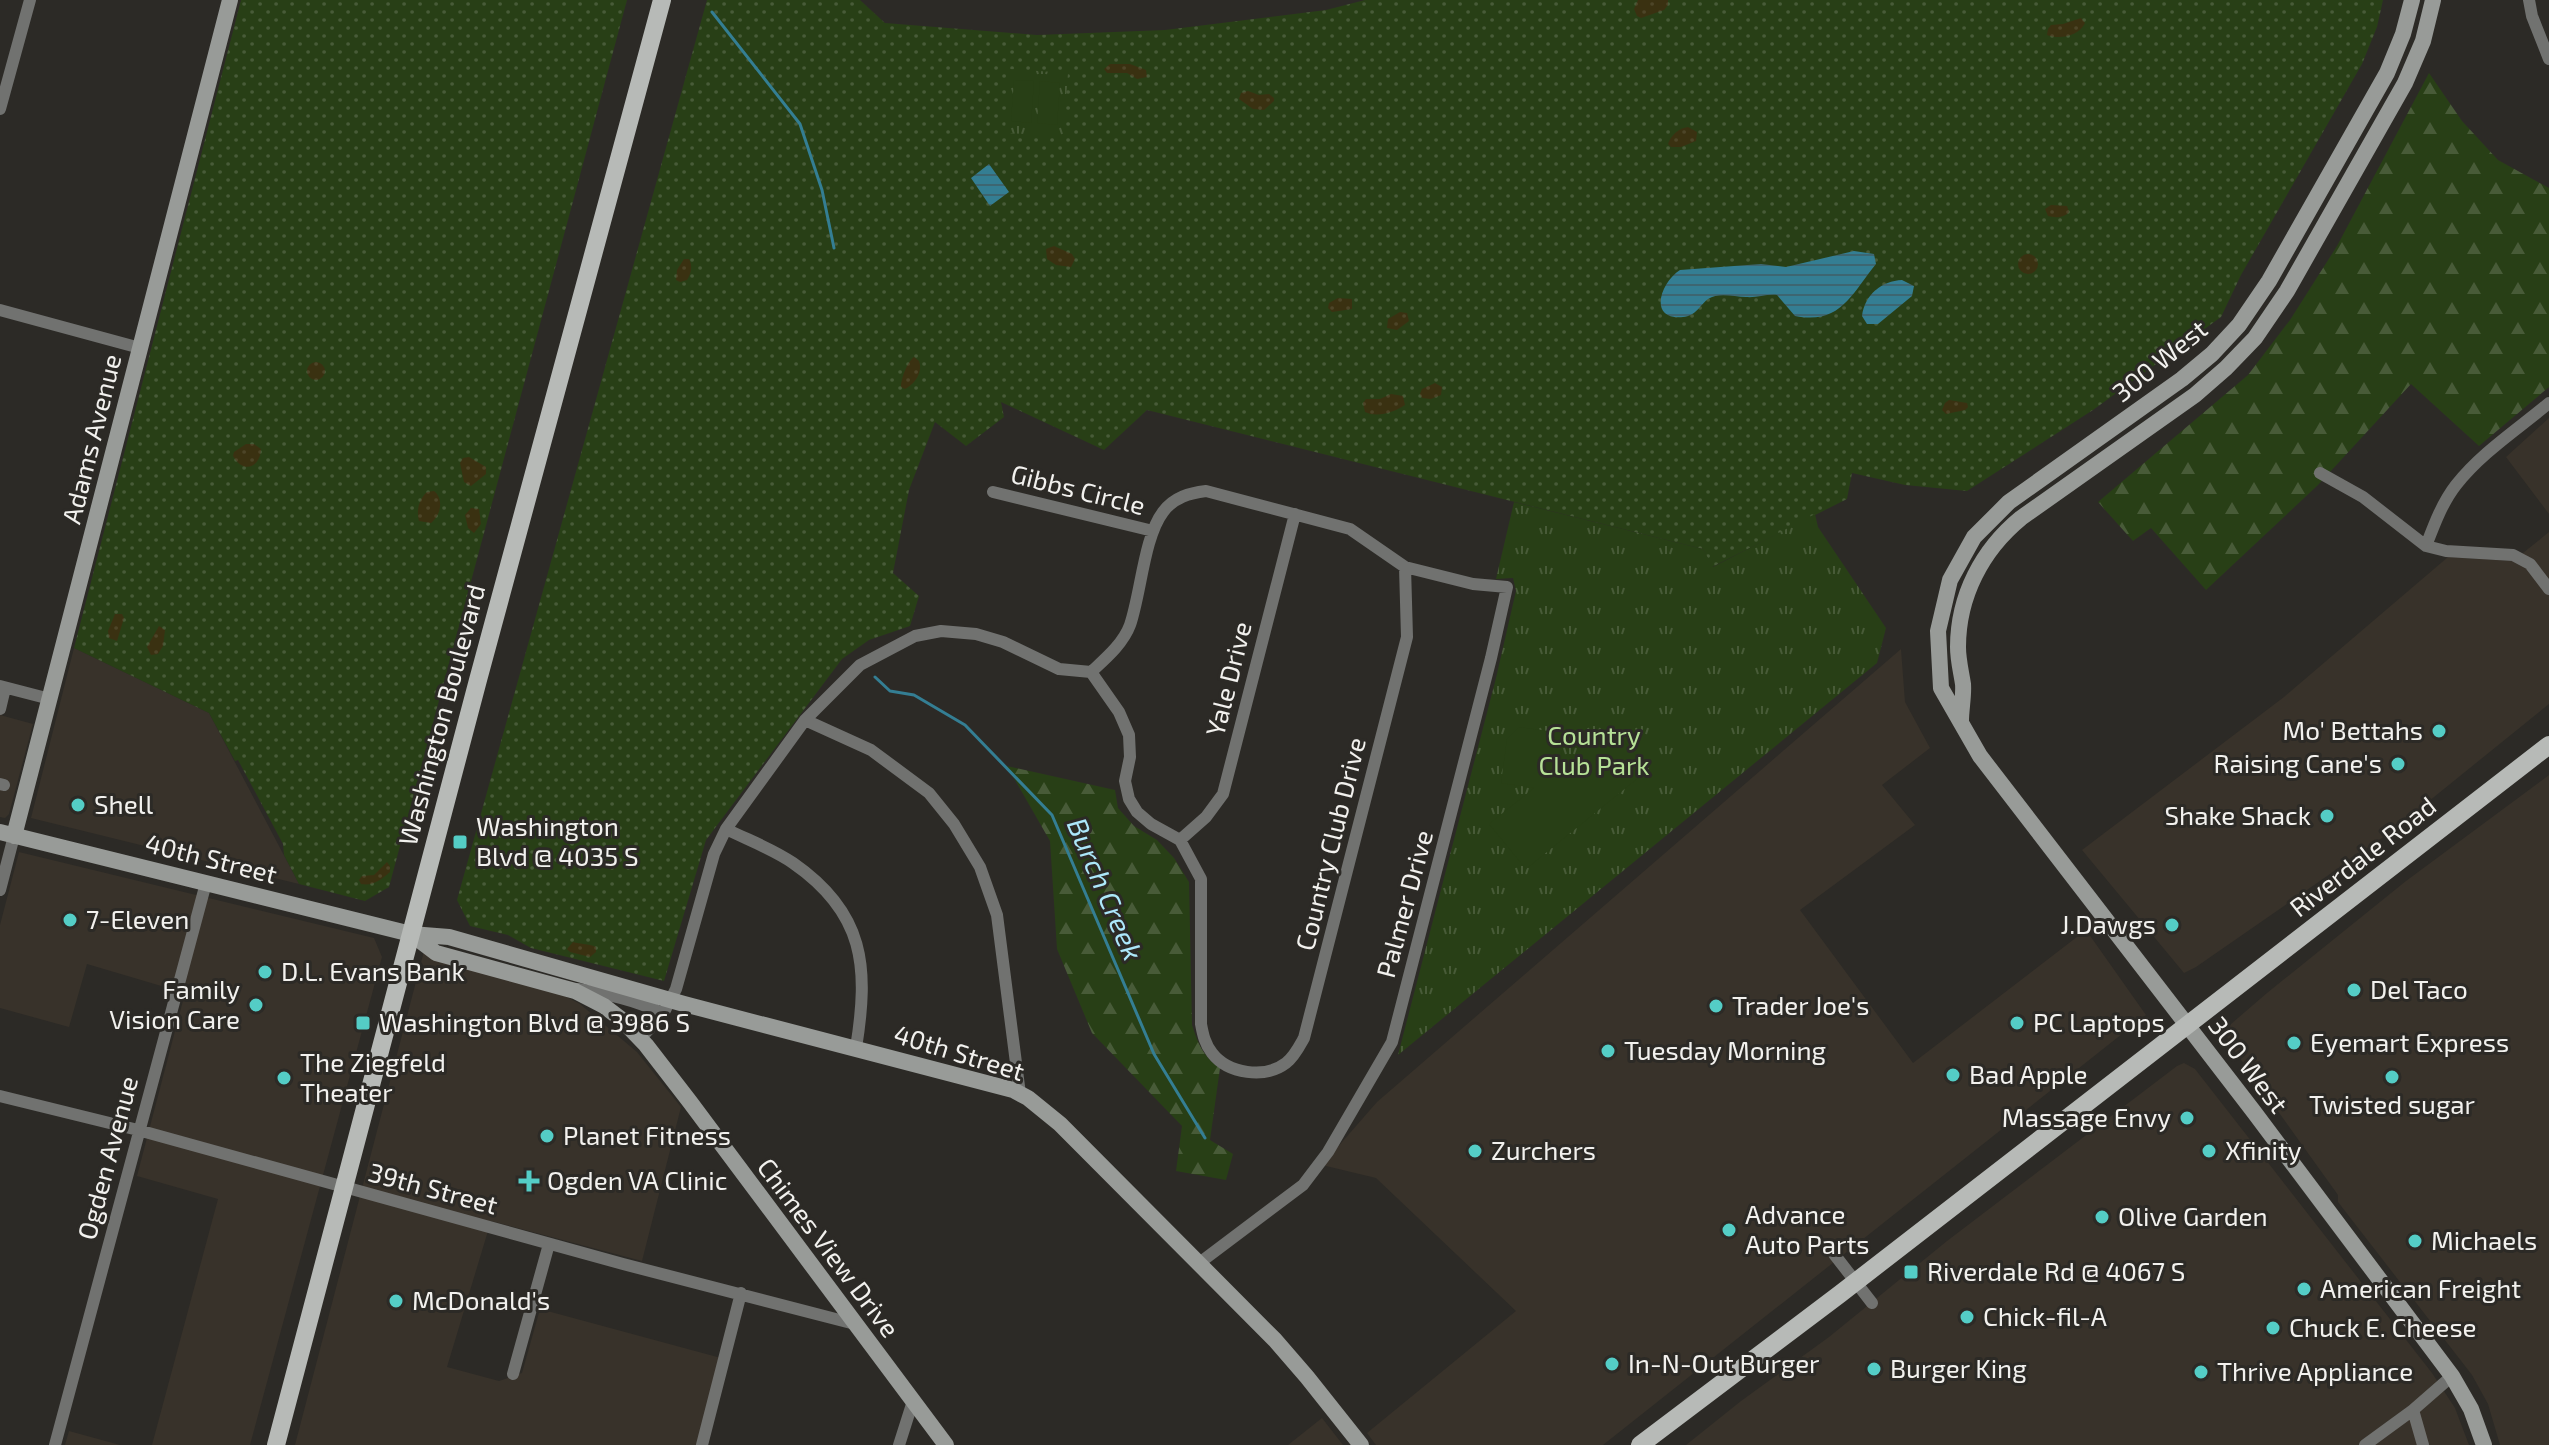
<svg xmlns="http://www.w3.org/2000/svg" width="2549" height="1445" font-family="'Exo 2',sans-serif">
<style>
.built{fill:#38322a}
.grass{fill:url(#grass-dots)}
.forest{fill:url(#forest-firs)}
.sand{fill:url(#sand-dots)}
.park{fill:url(#park-tufts)}
.pitch{fill:#283f16}
.water{fill:url(#water-rules)}
.lines{fill:none;stroke-linecap:round;stroke-linejoin:round}
.stream{stroke:#347e93;stroke-width:3}
.street{stroke:#717270;stroke-width:12}
.secondary{stroke:#989b98;stroke-width:16}
.primary{stroke:#b7bab7;stroke-width:18}
.poi-dot{fill:#54cdc6;stroke:#2c2a26;stroke-width:3}
.labels{text-anchor:middle;stroke-width:6;stroke-linejoin:round;paint-order:stroke}
.street-label{font-size:26px;fill:#f2f1ee;stroke:#2c2a26}
.poi-label{font-size:26px;fill:#f2f1ee;stroke:#2c2a26;text-anchor:start}
.park-label{font-size:26px;fill:#b6e197;stroke:#2c2a26}
.water-label{font-size:28px;font-style:italic;fill:#ace7fa;stroke:#2c2a26}
</style>
<defs>
<pattern id="grass-dots" width="8" height="8" patternUnits="userSpaceOnUse" patternTransform="scale(2)"><rect width="8" height="8" fill="#283f16"/><path d="M2 2h.1M6 6h.1" fill="none" stroke="#485b38" stroke-width="1.8" stroke-linecap="round"/></pattern>
<pattern id="forest-firs" width="22" height="20" patternUnits="userSpaceOnUse" patternTransform="scale(2)"><rect width="22" height="20" fill="#283f16"/><path d="M5 1l3.5 6h-7zM16 11l3.5 6h-7z" fill="#485b38"/></pattern>
<pattern id="sand-dots" width="8" height="8" patternUnits="userSpaceOnUse" patternTransform="scale(2)"><rect width="8" height="8" fill="#3a3111"/><path d="M2 2h.1M6 6h.1" fill="none" stroke="#4d4528" stroke-width="1.8" stroke-linecap="round"/></pattern>
<pattern id="park-tufts" width="24" height="20" patternUnits="userSpaceOnUse" patternTransform="scale(2)"><rect width="24" height="20" fill="#283f16"/><path d="M3 7l-1-3M5 7V3M7 7l1-3M15 17l-1-3M17 17v-4M19 17l1-3" fill="none" stroke="#485b38"/></pattern>
<pattern id="water-rules" width="6" height="5" patternUnits="userSpaceOnUse" patternTransform="scale(2)"><rect width="6" height="5" fill="#347e93"/><path d="M0 2.5h6" fill="none" stroke="#3d6671"/></pattern>
</defs>
<rect width="100%" height="100%" fill="#2c2a26"/>
<path class="built" d="M2549,418V514L2506,457Z
M2549,532V704L2392,831L2196,967L2184,973L2082,850L2284,697L2448,557L2513,561Z
M74,648L209,713L299,884L31,818Z
M1901,649L1905,702L1930,748L1882,785L1915,825L1800,910L1913,1063L2086,930L2146,1015L1603,1445H1376L1367,1433L1516,1311L1376,1178L1322,1165L1377,1102Z
M0,715L33,724L9,814L5,818L0,817Z
M2549,775V1445H2500L2488,1404L2472,1375L2338,1202V1195L2229,1043L2226,1032L2231,1024L2267,993L2406,881Z
M19,852L374,938L382,957L250,1445H152L218,1199L137,1176L185,993L87,964L69,1027L0,1008V925Z
M424,951L563,995L580,1004L637,1052L681,1107L642,1261L491,1221L447,1367L499,1381L522,1373L540,1309L721,1358L698,1445H295Z
M2184,1063L2195,1069L2432,1373L2455,1408L2469,1445H1686L1741,1401L1829,1337L1947,1241L2177,1066Z
M1322,1418L1343,1445H1288Z
M69,1431L120,1445H65Z"/>
<path class="grass" d="M241,0H627L389,887L365,901L299,884L284,855L283,844L238,760L235,761L209,713L74,648Z
M707,0H860L885,23L1037,35L1165,30L1326,10L1365,0H2383L2377,27L2362,64L2241,275L2221,317L2093,410L1967,491L1905,485L1852,473L1847,499L1712,567L1703,549L1147,410L1104,450L1001,402L1004,417L966,446L935,422L909,490L893,573L919,596L910,626L869,640L842,659L706,840L664,981L531,948L508,935L470,926L457,900Z"/>
<path class="forest" d="M2429,73L2462,121L2498,160L2549,188V387L2479,446L2411,384L2318,485L2206,590L2151,528L2133,541L2098,502L2248,375L2290,320L2337,246Z
M1007,766L1115,790L1118,808L1134,826L1157,840L1174,858L1189,882L1192,1025C1198,1043 1203,1057 1220,1068L1210,1140L1233,1154L1226,1180L1176,1171L1182,1126L1092,1033L1057,949L1050,841Z"/>
<path class="sand" d="M1638,0H1668V5L1664,10L1641,18L1637,16L1634,9Z
M2081,18L2085,23C2079,36 2060,40 2047,35L2048,29L2051,25L2063,24Z
M1110,64H1130L1146,70L1147,77L1137,79L1127,73H1107L1104,69Z
M1248,91L1259,95L1269,94L1274,98V101L1264,110L1253,109L1239,99L1241,93Z
M1688,127L1697,132L1696,141L1681,147H1671L1668,144C1671,135 1679,128 1688,127Z
M2051,205L2067,206L2069,212C2064,218 2055,218 2048,216L2045,209Z
M1054,246L1072,254L1075,259L1071,267L1056,265L1047,259L1046,249Z
M2018 264a10 10 0 1 1 20 0a10 10 0 1 1-20 0Z
M684,259H689C693,266 691,274 687,280L680,282L676,280L677,270Z
M1338,298L1352,299V309L1332,312L1328,308L1329,303Z
M1400,312L1407,313L1409,321L1397,330L1387,328L1388,319Z
M914,357L919,361C923,372 915,384 905,389L901,387C901,379 907,362 914,357Z
M307 371a9 9 0 1 1 18 0a9 9 0 1 1-18 0Z
M1435,383L1442,387L1441,395L1431,399L1422,398L1420,394L1422,389Z
M1391,394L1403,396L1405,405C1395,412 1377,418 1365,412L1363,403L1366,399H1380Z
M1949,400L1967,403L1968,407L1965,410L1946,414L1942,410L1945,403Z
M246,444H254L261,449C260,468 243,474 233,456L234,452Z
M469,457L486,467V474L471,486L464,482L460,463L463,458Z
M434,491C444,499 441,515 431,523L419,521C416,511 419,499 427,492Z
M471,508L479,509L481,524L474,533L468,528L465,515Z
M115,614H122L124,618L117,641L109,638L108,631Z
M159,626L165,630L163,646L158,654L151,655L147,647Z
M387,862L390,866V872C381,880 373,886 361,884L359,880L362,876L374,875Z
M573,942C580,944 591,944 596,947V952L590,957L570,952L567,949Z"/>
<path class="park" d="M1009,69L1068,73L1063,136L1005,133Z
M1514,502L1703,549L1713,567L1815,514L1818,527L1886,628L1877,663L1398,1055L1496,678L1516,591L1513,578L1496,579Z"/>
<path class="pitch" d="M1014,80L1034,81L1031,123L1011,121Z
M1040,81L1060,83L1057,125L1037,123Z
M1611,725L1648,770L1526,869L1489,824L1534,788L1501,783L1507,739L1519,727L1564,733L1560,767Z"/>
<path class="water" d="M989,164L1009,192L990,206L971,178Z
M1854,251L1874,254L1876,264C1851,295 1840,325 1795,316L1777,295C1766,294 1756,298 1746,297C1734,297 1719,292 1708,299C1699,306 1696,316 1683,317C1647,320 1661,282 1680,270L1761,264L1786,267Z
M1902,280L1914,286L1912,296L1878,324H1867L1862,316C1865,294 1882,281 1902,280Z"/>
<g class="lines">
<path class="stream" d="M712,12L800,124L822,190L834,248
M875,677L890,691L914,695L965,725L1052,815L1154,1054L1205,1138"/>
<path class="street" d="M2529,0L2532,16L2549,59
M0,109L30,0
M0,310L140,348
M2320,473L2363,497L2426,546L2446,551L2513,555L2530,564L2549,589
M993,492L1153,531
M2426,546C2434,525 2442,503 2456,485C2481,453 2518,429 2549,403
M1091,672L1119,712L1129,735L1130,757L1125,781L1129,799L1137,812L1151,824L1180,840L1201,879V1024C1203,1035 1205,1044 1212,1053C1228,1074 1265,1079 1286,1063C1294,1057 1299,1047 1304,1038L1407,637L1405,567
M0,686L50,699
M0,709L5,688
M805,720L871,750L929,793L954,824L980,867L997,915L1020,1094
M0,784L4,785
M726,829C748,840 773,849 793,863C865,913 869,967 856,1048
M1180,840L1206,817L1223,794L1295,514
M0,890L14,836
M578,989C606,994 638,1000 663,1014
M640,1039L663,1014L676,989L714,854L726,829L805,720L860,665L915,636L941,631L976,634L1003,642L1059,669L1091,672C1105,659 1123,644 1130,625C1141,593 1144,537 1163,512C1174,497 1190,493 1206,491L1350,529L1405,567L1473,584L1507,587L1491,658L1392,1042L1328,1152L1303,1185L1198,1264
M0,1096L138,1130L623,1264L855,1324
M1834,1254L1872,1303
M513,1374L549,1244
M2413,1410L2452,1376
M55,1445L206,883
M702,1445L741,1293
M899,1445L913,1401
M2365,1445L2413,1410L2423,1445"/>
<path class="secondary" d="M2412,0L2403,34L2387,73L2269,281L2239,325L2212,354L2182,379L2009,502L1974,537L1950,580L1938,631L1941,688L1980,756L2254,1112L2452,1376L2471,1409L2484,1445
M1961,721C1961,709 1964,695 1963,684C1961,671 1958,660 1958,647C1958,596 1982,550 2021,518L2195,395L2226,368L2255,338L2287,291L2405,83L2423,41L2433,0
M0,832L411,934L449,937L684,1004L1013,1090L1028,1098L1060,1124L1275,1340L1307,1377L1361,1445
M14,836L230,0
M411,934L436,953L575,991L604,1006L621,1019L646,1045L690,1102L946,1445"/>
<path class="primary" d="M276,1445L478,680L662,0
M1640,1445L1840,1294L2549,745"/>
</g>
<g class="poi-dot">
<circle cx="2439" cy="731" r="8"/>
<circle cx="2398" cy="764" r="8"/>
<circle cx="78" cy="805" r="8"/>
<circle cx="2327" cy="816" r="8"/>
<rect x="452" y="834" width="16" height="16" rx="4"/>
<circle cx="70" cy="920" r="8"/>
<circle cx="2172" cy="925" r="8"/>
<circle cx="265" cy="972" r="8"/>
<circle cx="2354" cy="990" r="8"/>
<circle cx="256" cy="1005" r="8"/>
<circle cx="1716" cy="1006" r="8"/>
<rect x="355" y="1015" width="16" height="16" rx="4"/>
<circle cx="2017" cy="1023" r="8"/>
<circle cx="2294" cy="1043" r="8"/>
<circle cx="1608" cy="1051" r="8"/>
<circle cx="1953" cy="1075" r="8"/>
<circle cx="2392" cy="1077" r="8"/>
<circle cx="284" cy="1078" r="8"/>
<circle cx="2187" cy="1118" r="8"/>
<circle cx="547" cy="1136" r="8"/>
<circle cx="1475" cy="1151" r="8"/>
<circle cx="2209" cy="1151" r="8"/>
<path d="M525 1169h8v8h8v8h-8v8h-8v-8h-8v-8h8z"/>
<circle cx="2102" cy="1217" r="8"/>
<circle cx="1729" cy="1230" r="8"/>
<circle cx="2415" cy="1241" r="8"/>
<rect x="1903" y="1264" width="16" height="16" rx="4"/>
<circle cx="2304" cy="1289" r="8"/>
<circle cx="396" cy="1301" r="8"/>
<circle cx="1967" cy="1317" r="8"/>
<circle cx="2273" cy="1328" r="8"/>
<circle cx="1612" cy="1364" r="8"/>
<circle cx="1874" cy="1369" r="8"/>
<circle cx="2201" cy="1372" r="8"/>
</g>
<g class="labels">
<g class="street-label">
<text transform="translate(2160 361) rotate(-39)" y="9">300 West</text>
<text transform="translate(92 439) rotate(-76)" y="9">Adams Avenue</text>
<text transform="translate(1078 490) rotate(14)" y="9">Gibbs Circle</text>
<text transform="translate(1229 679) rotate(-76)" y="9">Yale Drive</text>
<text transform="translate(442 715) rotate(-75)" y="9">Washington Boulevard</text>
<text transform="translate(1331 844) rotate(-76)" y="9">Country Club Drive</text>
<text transform="translate(2363 857) rotate(-38)" y="9">Riverdale Road</text>
<text transform="translate(211 859) rotate(14)" y="9">40th Street</text>
<text transform="translate(1405 904) rotate(-75)" y="9">Palmer Drive</text>
<text transform="translate(959 1053) rotate(17)" y="9">40th Street</text>
<text transform="translate(2248 1065) rotate(53)" y="9">300 West</text>
<text transform="translate(108 1158) rotate(-75)" y="9">Ogden Avenue</text>
<text transform="translate(433 1189) rotate(15)" y="9">39th Street</text>
<text transform="translate(828 1248) rotate(53)" y="9">Chimes View Drive</text>
</g>
<g class="poi-label">
<text x="2423" y="740" text-anchor="end">Mo' Bettahs</text>
<text x="2382" y="773" text-anchor="end">Raising Cane's</text>
<text x="94" y="814">Shell</text>
<text x="2311" y="825" text-anchor="end">Shake Shack</text>
<text x="476" y="836">Washington<tspan x="476" dy="30">Blvd @ 4035 S</tspan></text>
<text x="86" y="929">7-Eleven</text>
<text x="2156" y="934" text-anchor="end">J.Dawgs</text>
<text x="281" y="981">D.L. Evans Bank</text>
<text x="240" y="999" text-anchor="end">Family<tspan x="240" dy="30">Vision Care</tspan></text>
<text x="2370" y="999">Del Taco</text>
<text x="1732" y="1015">Trader Joe's</text>
<text x="379" y="1032">Washington Blvd @ 3986 S</text>
<text x="2033" y="1032">PC Laptops</text>
<text x="2310" y="1052">Eyemart Express</text>
<text x="1624" y="1060">Tuesday Morning</text>
<text x="300" y="1072">The Ziegfeld<tspan x="300" dy="30">Theater</tspan></text>
<text x="1969" y="1084">Bad Apple</text>
<text x="2392" y="1114" text-anchor="middle">Twisted sugar</text>
<text x="2171" y="1127" text-anchor="end">Massage Envy</text>
<text x="563" y="1145">Planet Fitness</text>
<text x="1491" y="1160">Zurchers</text>
<text x="2225" y="1160">Xfinity</text>
<text x="547" y="1190">Ogden VA Clinic</text>
<text x="1745" y="1224">Advance<tspan x="1745" dy="30">Auto Parts</tspan></text>
<text x="2118" y="1226">Olive Garden</text>
<text x="2431" y="1250">Michaels</text>
<text x="1927" y="1281">Riverdale Rd @ 4067 S</text>
<text x="2320" y="1298">American Freight</text>
<text x="412" y="1310">McDonald's</text>
<text x="1983" y="1326">Chick-fil-A</text>
<text x="2289" y="1337">Chuck E. Cheese</text>
<text x="1628" y="1373">In-N-Out Burger</text>
<text x="1890" y="1378">Burger King</text>
<text x="2217" y="1381">Thrive Appliance</text>
</g>
<g class="park-label">
<text x="1594" y="745">Country<tspan x="1594" dy="30">Club Park</tspan></text>
</g>
<g class="water-label">
<text transform="translate(1105 889) rotate(67)" y="10">Burch Creek</text>
</g>
</g>
</svg>
